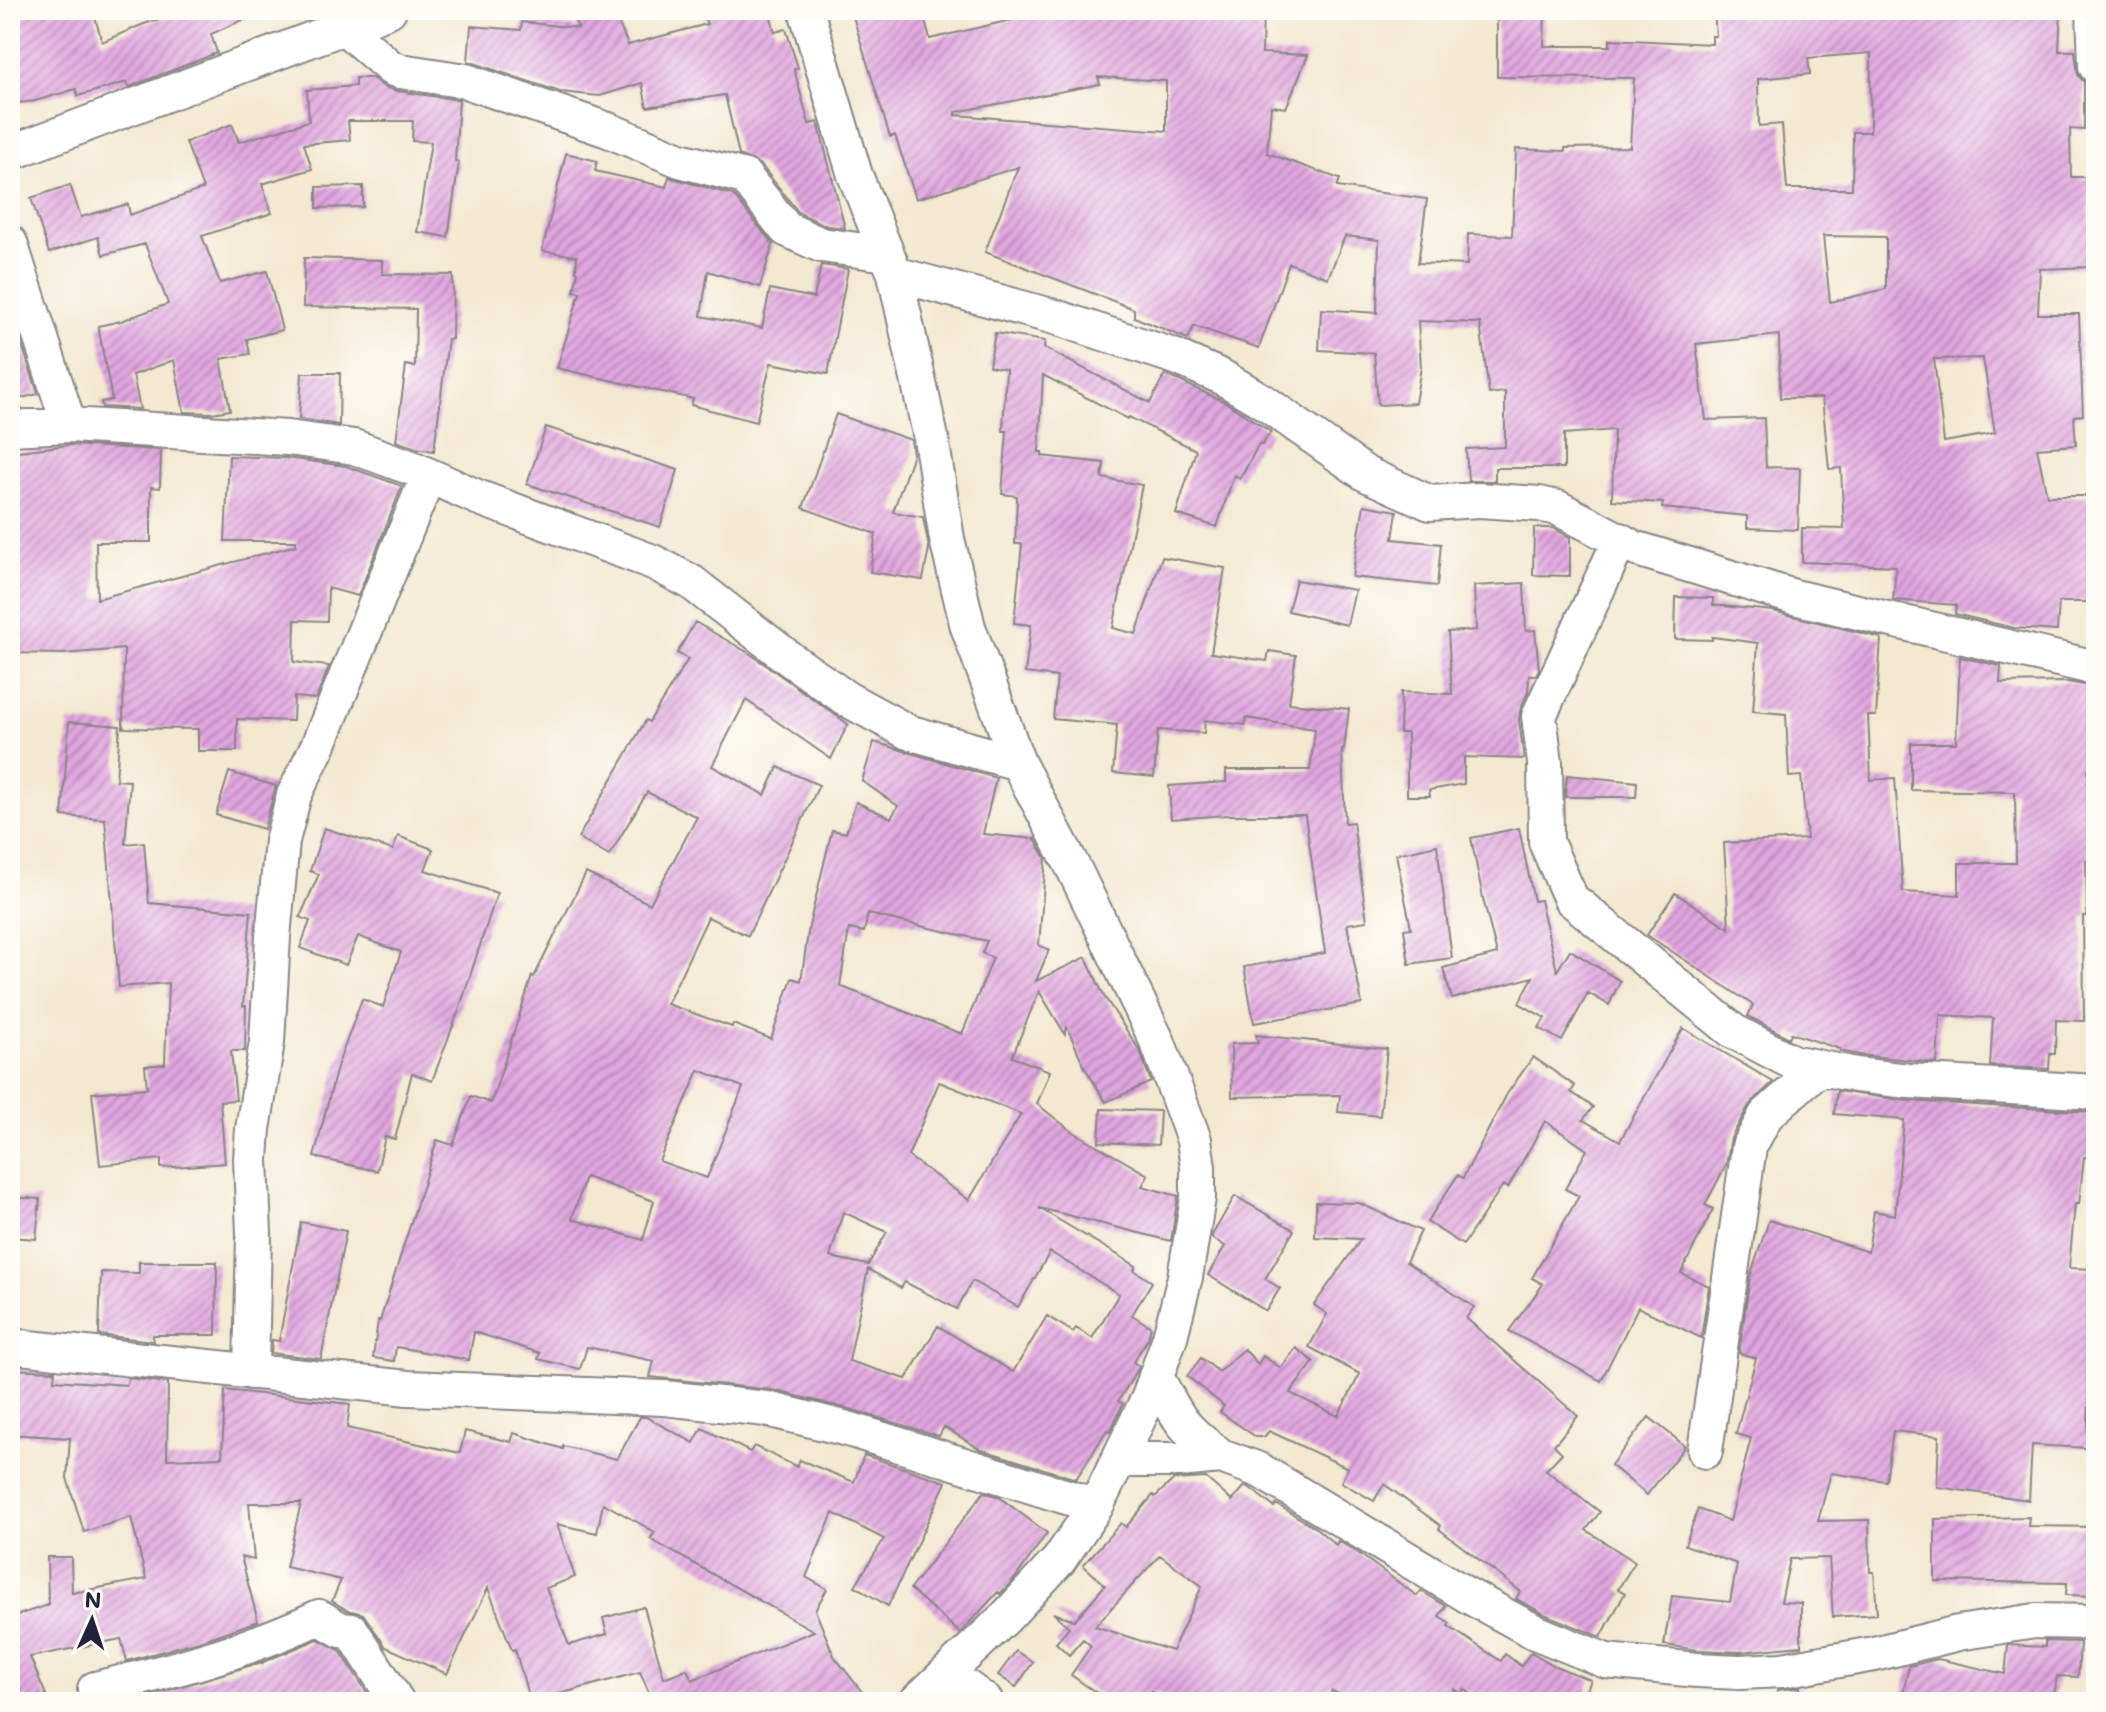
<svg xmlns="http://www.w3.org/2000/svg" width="2106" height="1712" font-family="Mali,sans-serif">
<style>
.building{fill:url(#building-hatch);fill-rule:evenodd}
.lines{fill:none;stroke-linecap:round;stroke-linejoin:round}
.minor-casing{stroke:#8a8586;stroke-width:38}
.minor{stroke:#fff;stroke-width:34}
</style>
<defs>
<pattern id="building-hatch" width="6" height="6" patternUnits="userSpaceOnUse" patternTransform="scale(2)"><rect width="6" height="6" fill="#e1a6df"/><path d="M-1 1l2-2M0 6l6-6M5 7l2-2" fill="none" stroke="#b687b6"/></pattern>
</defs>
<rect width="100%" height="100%" fill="#fdfcf7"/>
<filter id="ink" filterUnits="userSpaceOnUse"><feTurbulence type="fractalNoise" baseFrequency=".0125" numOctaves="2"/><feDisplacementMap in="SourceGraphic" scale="16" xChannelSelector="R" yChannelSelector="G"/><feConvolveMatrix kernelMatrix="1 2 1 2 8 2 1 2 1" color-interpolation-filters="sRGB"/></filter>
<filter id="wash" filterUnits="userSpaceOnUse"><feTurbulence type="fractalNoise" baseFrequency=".006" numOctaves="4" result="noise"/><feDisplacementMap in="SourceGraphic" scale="32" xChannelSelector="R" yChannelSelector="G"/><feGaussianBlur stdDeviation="1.8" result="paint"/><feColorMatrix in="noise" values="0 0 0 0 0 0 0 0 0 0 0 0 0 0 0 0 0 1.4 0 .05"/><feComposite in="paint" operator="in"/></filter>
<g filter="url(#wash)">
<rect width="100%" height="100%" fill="#f3e8d0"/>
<g id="blocks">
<path class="building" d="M10,10H93L102,42L144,24L186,10H265L211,34L217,53L129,87L127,82L78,96L76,89L35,101L10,104Z
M570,10H613L628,45L707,24L703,14L715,10H769L775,32L786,29L798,68L794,69L809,124L818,122L845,228L827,226L799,213L761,165L739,155L725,95L647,107L642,83L600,96L560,92L468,61L471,26L521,30L522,22L578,28Z
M851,10H922L930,39L1011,20L1009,10H1040L1042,16L1075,10H1129V15L1219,16V10H1263L1262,53L1308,55L1286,108L1271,106L1267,153L1340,179L1337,187L1427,199L1418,263L1467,265L1468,234L1512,236L1516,149L1565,151V148L1630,147L1634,78L1497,77V10H1545L1544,46H1610V39L1712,44V36H1716L1714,10H2061L2059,51H2075L2078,75L2084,82V130L2070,129L2071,177H2088L2092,267L2040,269L2038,314H2079L2083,415L2074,416L2076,445L2037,448L2047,496H2090V561H2096V602H2059L2057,631L2014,628L1955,614L1956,605L1893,600L1896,566L1802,562V528L1844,529L1841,468L1829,469L1822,398H1780L1779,335L1696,344L1706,420L1764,418L1766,467L1800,468L1798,530L1747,528V516L1662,508L1663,503L1612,500L1614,430L1564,434V468H1495V481H1468L1466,449L1505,447V392L1489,394L1480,323L1418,321L1421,367L1415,403L1378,405L1374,353L1319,350L1321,309L1377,313L1379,240L1345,236L1328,278L1289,263L1259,348L1194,326L1188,339L1134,317V309L985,252L1018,167L916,199L895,135L890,137ZM1871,53L1870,132H1853L1852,189H1787L1782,124L1759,126L1758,79L1810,74L1808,58ZM1098,77L1166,81V131L956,115V112L1100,84ZM1823,236L1886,237V289L1830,302ZM1983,358L1995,433L1944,442L1934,359Z
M355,78H372L384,87L397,91L459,100L455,161L459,162L448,237L417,232L431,142L412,141L413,121H348L350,140L304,144L312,169L262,184L272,213L202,236L220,283L267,271L282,330L247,339L250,354L221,359L230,410L212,413L184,412L174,360L133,375L140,409L102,407L101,402L112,400L98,326L121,321L168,304L145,244L103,255L98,237L49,253L31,198L70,185L81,217L128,204L130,215L203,189L186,142L232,124L239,142L309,121L307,90L355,86Z
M566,153L597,161L595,171L666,187L669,177L733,195L773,244L760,287L708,271L701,316L762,328L770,289L814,298L821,265L848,269L828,374L771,363L756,422L691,405L693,399L557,368L580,292L574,291L578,272L576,271L577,256L542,251Z
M363,186V207L317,208V187Z
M304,258L382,260V274L453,275L452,339H448L434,451L416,448L396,441L406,365L415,367L416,309L303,307Z
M10,308L38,394L10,401Z
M995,333L1045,341L1044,348L1150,403L1165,374L1169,376L1225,402L1271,432L1262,445L1259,444L1240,479L1234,475L1217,527L1176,514L1196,450L1129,417L1128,419L1043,375L1039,452H1042V456L1104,463L1102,478L1142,485L1113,628L1136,634L1162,557L1225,568L1211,653L1267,661L1269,651L1296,655L1289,703L1349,709L1344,749L1342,750L1345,823L1353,822L1367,921L1347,924L1362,1004L1254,1023L1244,967L1325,953L1305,815H1228L1171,819L1169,786L1226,782V770H1310L1315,729L1246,718L1245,725L1205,720L1204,733L1158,730L1154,777L1113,773L1117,725L1053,719L1057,677L1025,673L1031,625L1014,623L1022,544H1015L1017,496L1002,494L1007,431H1003L1006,369L989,366Z
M302,373H340L339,425L299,419Z
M836,414L911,440L913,454L893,512L923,517L929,548L923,580L870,572L876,534L803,508Z
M546,427L678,470L660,527L527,484Z
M69,445L161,450L160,488L151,487V542H96L97,599L296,545V541H225L229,456L286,458L346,466L402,486L358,596L328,588L327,621L295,620L294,662L329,666L316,699L294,697L293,721L237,719V751H198V729L123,728L124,649L63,654L10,653V514H13L10,452Z
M1364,505L1397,511L1393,539L1441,544L1437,586L1352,577Z
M1534,528H1553L1570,537V576L1533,575Z
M1296,580L1355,590L1347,625L1288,611Z
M1524,583L1526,631L1535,630L1539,669L1536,675H1529L1528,692L1521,708L1519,719L1524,759L1464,757V784L1429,790L1430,796H1407V733H1400L1401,692L1452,694L1448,632L1476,630L1474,586Z
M1676,597L1713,598V605L1773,611L1881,638L1876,716H1868L1871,780L1895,778L1903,892L1959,895V863H2016L2015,792L1911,790V743H1956L1960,657L2001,666L2000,683L2067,682L2096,687V769H2088L2090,859L2086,860L2087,916H2083L2084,1021L2056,1020L2055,1054H2050L2049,1069L1990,1066L1993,1018L1940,1015L1937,1063L1859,1055L1840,1051V1049L1791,1033L1789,1038L1748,1016L1753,1005L1647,935L1675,893L1729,928L1724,843L1807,839L1801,776L1789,777L1786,714L1753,711L1758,643L1712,637V640L1675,639Z
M695,622L749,653L848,724L831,759L746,700L712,766L765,795L778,767L819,785L748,936L708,917L667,1004L732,1027L733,1024L771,1039L792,978L801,981L809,926L832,830L846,833L856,802L891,818L898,806L862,781L874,742L996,778L983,834L1035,839L1046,858L1039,945L1049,950L1036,981L1086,957L1104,996L1140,1051L1151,1082L1106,1102L1085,1068L1067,1027L1065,1034L1039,991L1012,1057L1050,1071L1037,1104L1070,1130L1148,1175L1142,1186L1178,1196L1171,1241L1039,1208L1136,1266L1134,1270L1152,1282L1132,1315L1151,1327L1148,1339L1133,1362L1139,1366L1137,1371L1118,1401L1123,1404L1110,1432L1107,1430L1076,1479L980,1449L944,1427L939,1436L853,1410L772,1390L650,1377L654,1361L587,1347L580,1369L538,1359L540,1353L474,1332L469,1360L396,1347L394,1361L373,1358L378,1320L380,1321L437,1140L453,1145L471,1096L491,1103L532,976L534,977L586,873L650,904L697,817L647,792L609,856L578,838L646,720L649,722L688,659L677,653ZM868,914L987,941L982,953L993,958L962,1034L840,986L849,929L864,932ZM699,1070L743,1087L707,1178L659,1161ZM939,1082L1021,1114L969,1200L908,1156ZM585,1177L654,1201L643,1240L572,1219ZM843,1212L887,1232L868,1265L830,1257ZM1050,1252L1119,1294L1092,1338L1076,1328L1073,1332L1047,1316L1013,1372L938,1326L906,1379L849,1361L868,1269L901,1288L905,1282L957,1309L972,1281L1018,1307Z
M69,722L120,726L116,780L130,781L125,844L144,842L149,903L251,912L243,1006H246L245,1051H231L236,1100L220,1101L225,1163L161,1168V1159L100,1165L92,1093L147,1088L145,1066L165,1064L168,983L119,987L105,819L62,816Z
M229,772L276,786L264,829L216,815Z
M1567,775L1637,782L1636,797H1565Z
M324,828L393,850L398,836L433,849L425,870L497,893L459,1010L432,1081L412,1073L395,1139L385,1137L377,1171L314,1157L337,1067L362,999L383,1007L401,952L358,936L346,965L300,948L310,921L300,917L319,874L310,871Z
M1519,828L1534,901L1540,900L1557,971L1570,950L1620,981L1609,1005L1588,993L1562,1041L1539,1028L1545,1018L1519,1003L1533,977L1452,999L1443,968L1497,954L1484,903L1471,838Z
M1437,845L1452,958L1409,964L1404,929L1411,928L1396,854Z
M1683,1028L1773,1082L1749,1105L1731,1138L1726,1165L1705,1205L1713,1209L1681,1273L1709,1286L1701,1338L1638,1307L1601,1381L1509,1331L1543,1284L1532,1278L1579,1196L1565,1189L1587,1150L1545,1121L1508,1188L1503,1185L1463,1245L1427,1222L1458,1175L1463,1178L1507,1094L1533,1057L1575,1086L1571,1092L1593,1107L1583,1120L1620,1141Z
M1256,1035L1387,1049L1380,1116L1338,1112L1340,1095L1232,1097L1231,1044L1258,1043Z
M1837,1091L1908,1101L2095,1112L2093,1158L2084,1157L2079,1204H2075L2069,1268L2096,1269L2094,1343H2096V1377L2090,1376L2087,1448L2032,1445L2029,1500L1937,1487L1939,1436L1893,1431L1886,1481L1831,1473L1818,1521L1869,1520L1870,1572H1874L1877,1614L1833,1617L1829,1558L1790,1559L1781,1602L1801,1603V1646L1740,1652L1698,1650L1664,1645L1672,1596L1730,1602L1737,1564L1685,1545L1698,1509L1730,1521L1751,1438L1736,1434L1756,1358L1739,1353L1750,1277L1769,1220L1868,1252L1874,1211L1895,1215L1904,1120L1834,1114Z
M1101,1109L1160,1111L1158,1145L1099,1142Z
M1235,1196L1294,1230L1265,1279L1280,1288L1266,1311L1208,1275L1225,1246L1212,1238V1235Z
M10,1197L40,1199L36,1239L10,1237Z
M1316,1202L1359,1203L1421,1231L1406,1262L1474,1307L1466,1318L1578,1416L1554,1445L1562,1453L1546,1470L1600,1512L1586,1530L1635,1562L1618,1589L1625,1593L1601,1637L1544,1614L1516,1599L1520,1591L1439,1529L1441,1526L1384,1484L1374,1501L1341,1482L1348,1468L1269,1431L1264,1437H1256L1220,1412L1224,1406L1187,1376L1201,1358L1219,1372L1244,1349L1258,1364L1263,1356L1281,1368L1296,1348L1314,1362L1290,1393L1338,1416L1360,1374L1309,1347L1327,1314L1314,1305L1361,1239L1315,1237Z
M301,1222L346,1231L321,1359L271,1353L272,1340L279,1341Z
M139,1262H217L216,1335H153V1341L99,1335L101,1272L139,1273Z
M11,1369L55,1371L54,1380L127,1385L128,1378L168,1383L167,1459L222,1457L225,1390L350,1404L347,1428L460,1453L465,1431L511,1442L514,1433L563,1449V1446L617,1459L640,1417H646L694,1443L702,1428L750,1452L754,1446L797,1467L800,1460L854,1482L864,1455L946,1482L888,1606L855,1586L884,1539L833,1513L806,1577L827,1589L815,1610L834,1656L870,1702H641L651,1697L640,1672L530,1702L515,1649L512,1650L488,1588L447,1674L386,1647L363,1614L347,1610L332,1601L341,1580L286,1567L301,1503H249L254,1560L241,1557L258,1621L203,1640L127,1661L121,1639L30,1657L49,1702H21L10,1671V1612L12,1617L48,1605L47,1557H71L72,1593L146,1579L131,1517L84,1532L67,1478L70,1438L10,1434ZM603,1503L655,1532L650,1539L814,1631L692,1680L687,1669L664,1678L644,1607L603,1618L607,1634L569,1645L546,1588L575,1577L557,1524L597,1533Z
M1649,1417L1685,1446L1647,1495L1611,1465Z
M1206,1478L1232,1501L1245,1486L1250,1488L1274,1507L1276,1504L1316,1528L1336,1545L1338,1541L1357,1552L1417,1596L1421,1591L1446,1606L1439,1616L1450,1623L1448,1626L1501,1661L1505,1654L1521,1666L1531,1652L1555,1666L1591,1680L1582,1702H1483L1464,1689L1461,1694L1454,1689L1448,1702H1355L1332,1691L1327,1702H1180L1152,1692L1151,1702H1110L1071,1675L1091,1646L1083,1639L1069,1655L1056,1643L1069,1627L1053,1613L1075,1620L1105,1585L1083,1565L1121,1523L1126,1527L1153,1495L1155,1497L1173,1480ZM1160,1555L1202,1586L1172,1651L1095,1626Z
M984,1492L999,1497L1047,1533L1016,1577L1000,1594L998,1592L960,1633L910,1589Z
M2029,1517L2028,1526L2096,1527V1596L2066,1595L2067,1583L1935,1581V1519Z
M318,1639L340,1650L373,1702H140L139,1699L262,1662V1665L263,1662Z
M2045,1641L2080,1642L2078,1677L2057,1676L2053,1702H1901L1909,1666L1938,1659L2005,1674L2008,1645L2045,1647Z
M1016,1651L1033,1662L1016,1687L998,1675Z
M1800,1687V1702H1777V1690Z"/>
</g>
</g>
<g filter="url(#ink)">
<use href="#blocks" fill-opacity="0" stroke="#8a8586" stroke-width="2"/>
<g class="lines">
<g class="minor-casing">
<path id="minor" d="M806,10L855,175L895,274L931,438L947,539L968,627L1018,763L1075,871L1158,1043L1194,1140L1198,1167V1198L1185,1277L1170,1337L1149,1397L1096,1506L1059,1560L1005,1618L916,1702
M2094,10L2096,66
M344,27L391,68L400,71L466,81L608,130L680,160L745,177L786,229L821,245L887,254
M10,153L389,10
M10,243L69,425
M895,274L1055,317L1176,357L1222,377L1264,402L1366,474L1430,503L1479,500L1539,504L1558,508L1634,548L1794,597L2096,668
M10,428L69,425L288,438L354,447L412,468L477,497L653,562L691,582L790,659L847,699L908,732L1018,763
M1620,540L1539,716L1545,763L1546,842L1571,899L1733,1031L1792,1062L1856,1075L1909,1081L2096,1092
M10,1346L408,1388L664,1398L767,1409L848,1429L1096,1506
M251,1372L254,1234L251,1159L253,1129L267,1042L273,937L282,841L294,795L318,746L428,476
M1156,1376C1177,1417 1182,1429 1221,1456
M1705,1451L1749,1147L1766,1115L1819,1068
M1120,1460H1179L1221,1456L1259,1470L1467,1595L1535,1632L1606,1661L1697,1670L1740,1672L1782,1670L1874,1654L1958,1633L2035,1621L2096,1622
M947,1673L986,1702
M95,1689C172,1671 247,1651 319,1617L341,1630L352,1631L397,1702"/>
</g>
<use href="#minor" class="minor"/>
</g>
</g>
<rect width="2106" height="1712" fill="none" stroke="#fdfcf7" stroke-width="40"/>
<g transform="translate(92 1620) rotate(3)" stroke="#fdfcf7" stroke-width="6" paint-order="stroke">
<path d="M0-6L14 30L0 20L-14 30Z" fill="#22223b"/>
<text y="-12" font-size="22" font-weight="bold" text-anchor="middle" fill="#22223b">N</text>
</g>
</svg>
